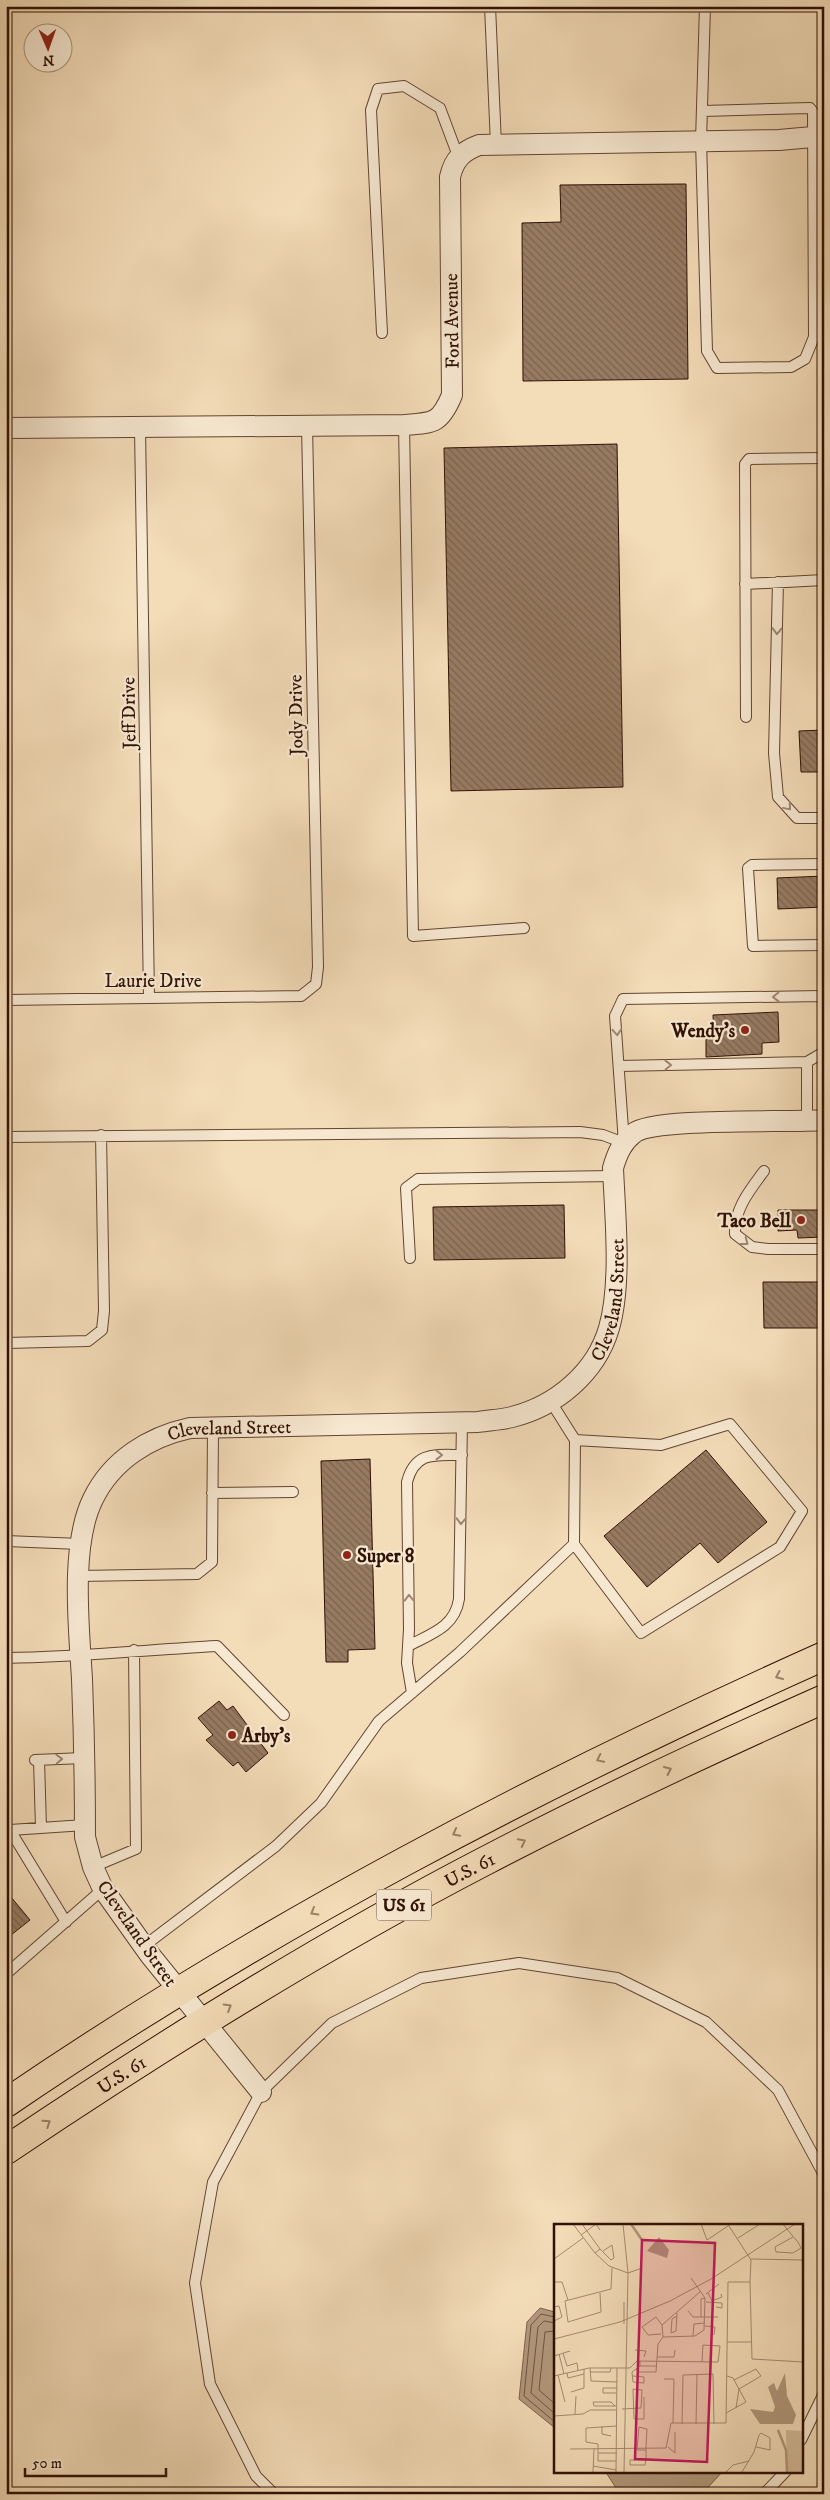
<svg xmlns="http://www.w3.org/2000/svg" width="830" height="2500" font-family="'IM FELL DW Pica',serif">
<style>
.water{fill:#b1977b;stroke:#7e614b}
.lines{fill:none;stroke-linecap:round;stroke-linejoin:round}
.shore{stroke:#715440;stroke-width:1}
.building{fill:url(#building-back-hatch);stroke:#311104}
.service-casing{stroke:#624431;stroke-width:12}
.minor-casing{stroke:#624431;stroke-width:22}
.trunk-casing{stroke:#311104;stroke-width:30}
.service{stroke:#f7e8d1;stroke-width:10}
.minor{stroke:#f7e8d1;stroke-width:20}
.trunk{stroke:#f3dcb8;stroke-width:28}
.oneway{stroke:#9e8775}
.oneway2{stroke:#9c8167}
.poi-dot{fill:#8f2418;stroke:#f7e8d1;stroke-width:2}
.labels{text-anchor:middle;stroke-width:4.5;stroke-linejoin:round;paint-order:stroke}
.shield{fill:#f7e8d1;stroke:#6c5242;stroke-width:1}
.shield-label{font-size:18px;font-weight:bold;fill:#311104}
.street-label{font-size:19px;fill:#311104;stroke:#f7e8d1}
.poi-label{font-size:19px;font-weight:bold;fill:#311104;stroke:#f7e8d1;text-anchor:end}
.inset-river{fill:none;stroke:#b1977b;stroke-width:2.5}
.inset-road{fill:none;stroke:#a58b70;stroke-width:1}
.view{fill:#c2185b;fill-opacity:0.15;stroke:#c2185b;stroke-width:2.5}
.inset-edge{fill:none;stroke:#311104;stroke-width:2.5}
</style>
<defs>
<pattern id="building-back-hatch" width="6" height="6" patternUnits="userSpaceOnUse" patternTransform="scale(1.25)"><rect width="6" height="6" fill="#967b62"/><path d="M-1 5l2 2M0 0l6 6M5-1l2 2" fill="none" stroke="#7b634f"/></pattern>
</defs>
<rect width="100%" height="100%" fill="#f3dcb8"/>
<filter id="stains"><feTurbulence type="fractalNoise" baseFrequency=".004" numOctaves="4"/><feColorMatrix values="0 0 0 0 .2 0 0 0 0 .09 0 0 0 0 .02 0 0 0 .5 -.17"/></filter>
<radialGradient id="worn" r=".72"><stop offset=".6" stop-color="#630" stop-opacity="0"/><stop offset="1" stop-color="#630" stop-opacity=".3"/></radialGradient>
<path class="water" d="M540,2308L555,2312V2428L519,2399L527,2322Z
M605,2471H723L702,2494H620Z"/>
<g class="lines">
<path class="shore" d="M555,2317L541,2314L531,2325L524,2396L555,2422
M555,2323L544,2321L538,2327L531,2393L555,2414
M555,2331L545,2332L539,2390L555,2404"/>
</g>
<path class="building" d="M686,184L688,379L523,381L522,223L561,222L560,185Z
M617,444L623,787L451,791L444,448Z
M824,730V772H801L799,731Z
M824,876V907L778,909L777,878Z
M778,1012L779,1042L762,1043V1054L706,1057V1038H714L713,1015Z
M564,1205L565,1258L434,1260L433,1207Z
M778,1210H824V1237L798,1238L797,1230L778,1231Z
M763,1282H824V1328H764Z
M706,1450L767,1522L718,1563L700,1543L647,1587L604,1536Z
M370,1459L375,1649L348,1650V1662H326L321,1461Z
M219,1701L227,1710L233,1706L268,1753L246,1772L238,1762L233,1766L206,1740L213,1735L198,1718Z
M6,1891L30,1920L6,1939Z"/>
<g class="lines">
<g class="service-casing">
<path id="service" d="M490,6L496,145
M703,111L810,108L813,112L814,337L805,359L791,367L717,368L707,351L701,141L705,6
M382,333L371,110L378,89L404,86L440,108L458,156
M404,425L413,936L524,928
M140,428L149,998
M778,582L774,753L778,797L797,818H824
M745,584L824,580
M746,717L745,464L749,459L824,458
M824,864L752,865L748,868L753,946L824,945
M6,1000L301,996L316,984L318,967L307,425
M619,1066L807,1062
M807,1121V1062L824,1052
M6,1137L580,1132L603,1135L624,1143L615,1016L623,999L821,996L824,999
M764,1171C750,1190 734,1209 735,1234L752,1247L768,1249H824
M410,1258L406,1188L418,1179L614,1176
M6,1343L88,1341L102,1330L104,1311L101,1135
M551,1402L575,1440L574,1544L641,1633L780,1547L802,1511L730,1424L661,1445L575,1440
M212,1493L293,1492
M6,1541L80,1544
M79,1576L197,1574L212,1562L213,1427
M408,1646C431,1634 455,1627 459,1599L462,1422
M6,1658C77,1657 147,1650 217,1646L284,1715
M412,1693L407,1663L409,1629L407,1482C415,1451 435,1455 462,1455
M35,1760L84,1758
M39,1760L41,1828
M6,1826L10,1830L85,1825
M6,1832L10,1830L66,1922
M93,1867L136,1849L134,1650
M144,1946L276,1846L321,1803L379,1721L460,1652L574,1544
M6,1974L103,1889
M801,2440L824,2393
M274,2494L256,2476L210,2384L195,2283L213,2182L261,2092L332,2023L421,1978L519,1963L617,1978L706,2022L778,2090L824,2175
M764,2494L786,2471"/>
</g>
<g class="minor-casing">
<g id="minor">
<path d="M6,428L404,425C433,423 440,424 452,395L450,177C454,159 463,151 479,145L779,140L824,136"/>
<path id="s1" d="M261,2092L150,1955L103,1889L93,1867L85,1837C85,1785 84,1731 82,1679C79,1628 70,1545 93,1499C112,1460 149,1437 190,1428L478,1422C489,1420 501,1420 512,1417C556,1406 596,1373 609,1328C622,1283 615,1216 613,1168C617,1154 622,1142 634,1133C654,1117 790,1123 824,1120"/>
</g>
</g>
<g class="trunk-casing">
<g id="trunk">
<path d="M6,2103C264,1927 540,1783 824,1656"/>
<path id="s2" d="M6,2150C161,2046 319,1947 485,1861C596,1803 709,1750 824,1699"/>
</g>
</g>
<use href="#service" class="service"/>
<use href="#minor" class="minor"/>
<use href="#trunk" class="trunk"/>
</g>
<defs><path id="oneway-chevron" d="M-2-3.5L2.5 0L-2 3.5" fill="none" stroke-width="1.6" stroke-linecap="round" stroke-linejoin="round" transform="scale(1.25)"/></defs>
<g class="oneway">
<use href="#oneway-chevron" transform="translate(777 631) rotate(92)"/>
<use href="#oneway-chevron" transform="translate(788 807) rotate(50)"/>
<use href="#oneway-chevron" transform="translate(776 997) rotate(179)"/>
<use href="#oneway-chevron" transform="translate(617 1032) rotate(86)"/>
<use href="#oneway-chevron" transform="translate(668 1065) rotate(-1)"/>
<use href="#oneway-chevron" transform="translate(745 1242) rotate(37)"/>
<use href="#oneway-chevron" transform="translate(439 1455)"/>
<use href="#oneway-chevron" transform="translate(461 1521) rotate(91)"/>
<use href="#oneway-chevron" transform="translate(409 1598) rotate(-91)"/>
<use href="#oneway-chevron" transform="translate(59 1759) rotate(-2)"/>
</g>
<g class="oneway2">
<use href="#oneway-chevron" transform="translate(779 1676) rotate(156)"/>
<use href="#oneway-chevron" transform="translate(600 1759) rotate(154)"/>
<use href="#oneway-chevron" transform="translate(668 1770) rotate(-25)"/>
<use href="#oneway-chevron" transform="translate(456 1833) rotate(152)"/>
<use href="#oneway-chevron" transform="translate(522 1842) rotate(-27)"/>
<use href="#oneway-chevron" transform="translate(314 1912) rotate(150)"/>
<use href="#oneway-chevron" transform="translate(228 2007) rotate(-31)"/>
<use href="#oneway-chevron" transform="translate(47 2123) rotate(-34)"/>
</g>
<g class="poi-dot">
<circle cx="745" cy="1030" r="5"/>
<circle cx="801" cy="1220" r="5"/>
<circle cx="347" cy="1555" r="5"/>
<circle cx="232" cy="1735" r="5"/>
</g>
<g class="labels">
<rect class="shield" x="376.5" y="1889.5" width="55" height="31" rx="4"/>
<g class="shield-label">
<text x="404" y="1911">US 61</text>
</g>
<g class="street-label">
<text transform="translate(451 321) rotate(-91)" y="7">Ford Avenue</text>
<text transform="translate(128 713) rotate(-91)" y="7">Jeff Drive</text>
<text transform="translate(295 715) rotate(-91)" y="7">Jody Drive</text>
<text x="153" y="987">Laurie Drive</text>
<text dy="7" stroke="none"><textPath href="#s1" startOffset="1265">Cleveland Street</textPath></text>
<text dy="7" stroke="none"><textPath href="#s1" startOffset="816">Cleveland Street</textPath></text>
<text dy="7" stroke="none"><textPath href="#s2" startOffset="542">U.S. 61</textPath></text>
<text transform="translate(138 1933) rotate(55)" y="7">Cleveland Street</text>
<text dy="7" stroke="none"><textPath href="#s2" startOffset="138">U.S. 61</textPath></text>
</g>
<g class="poi-label">
<text x="735" y="1037">Wendy's</text>
<text x="791" y="1227">Taco Bell</text>
<text x="357" y="1562" text-anchor="start">Super 8</text>
<text x="242" y="1742" text-anchor="start">Arby's</text>
</g>
</g>
<g transform="translate(554 2224)">
<rect width="249" height="249" fill="#f3dcb8"/>
<path d="M232,206L249,207V248H233Z" fill="#d2b999"/>
<path d="M105,13L115,26L113,34L93,27ZM231,149L233,172L242,191L239,200H206L196,185L219,188L221,183L214,163L220,159L223,167Z" fill="#b1977b"/>
<path class="inset-river" d="M77,0L88,16M224,206L232,226L233,248"/>
<path class="inset-road" d="M19,0L41,29L55,42L74,49L88,44M28,0L46,25L41,29M69,0L74,49L70,248M147,0L153,16L177,0M229,0L237,10L244,18L247,24L239,29L222,28L221,23L239,13M27,11L42,0L46,6M184,14L206,0M46,25L57,36L60,34L58,21L49,27M0,35L29,14M197,35L249,36M0,58H8L14,76M196,58L198,135L249,138M46,69L47,88L14,98L11,77L57,65L58,44M154,69L158,77L168,73L167,70M152,70L165,60M152,78L168,79V84L162,83M0,83L5,82L8,93L0,97M134,87L139,93H164M147,93V75L151,74M70,100V78M108,101L147,67M151,102L161,103L160,111M117,109L122,107L123,89M117,109L118,95L123,92M107,110L94,111L88,103L102,93L108,101L109,113M139,112L140,100L151,99M0,115L66,98L116,77L157,55L241,0M173,118H197M81,126L92,127L90,133M9,129L13,142L23,139L24,146M5,130L10,150M0,132L16,127M103,133H120L121,126M86,142H102M36,144L37,157L63,158M82,145L85,148H102L104,120L109,113L141,112L150,106L151,74L137,54M36,148H56L57,144M13,149L14,154L30,150M4,151L11,178M0,152L35,144H76L83,137L164,138L166,122L149,121L148,138M79,152L90,153V159L79,158L78,148L86,142V137M110,155H120L119,199M180,156L202,145L207,152L185,165L182,184M17,168L30,164V145M62,169H49V164H63M61,182L57,178H39L40,182H62M87,184L88,166L79,165L80,195H90V173M68,185L87,184M172,189L192,178L179,154L173,152M21,190L22,172M0,192L29,190L36,186H62M128,200L129,151L159,150L160,200M142,200L143,150M48,202V210L57,212M114,223L121,229V208M16,225L112,224L117,199H172L174,58H196L197,36L175,2M44,229H63M92,236H76V241H91L92,236V223L93,205L85,203L83,226H92M62,237H44V220L32,218V204L63,202M39,242L62,246M39,248L40,225M62,248L63,144M172,248L179,241L195,237M188,248L200,228L205,211L207,209L216,214V226L202,223"/>
<path class="view" d="M88,16L161,19L153,238L81,235Z"/>
<rect width="249" height="249" class="inset-edge"/>
</g>
<rect width="830" height="2500" fill="none" stroke="#f3dcb8" stroke-width="25"/>
<rect x="8" y="8" width="815" height="2485" fill="none" stroke="#311104" stroke-width="2.5"/>
<rect x="12" y="12" width="805" height="2475" fill="none" stroke="#311104"/>
<g transform="translate(48 48) rotate(178)"><circle r="24" fill="#f7e8d1" stroke="#a8927f"/>
<path d="M0-4L9 19L0 12L-9 19Z" fill="#8f2418"/>
<text y="-8" font-size="14" font-weight="bold" text-anchor="middle" fill="#311104">N</text>
</g>
<path d="M25 2468v8h141v-8" fill="none" stroke="#311104" stroke-width="2.5"/>
<text x="32" y="2468" font-size="15" fill="#311104" stroke="#f7e8d1" stroke-width="4" paint-order="stroke">50 m</text>
<rect width="100%" height="100%" filter="url(#stains)"/>
<rect width="100%" height="100%" fill="url(#worn)"/>
</svg>
